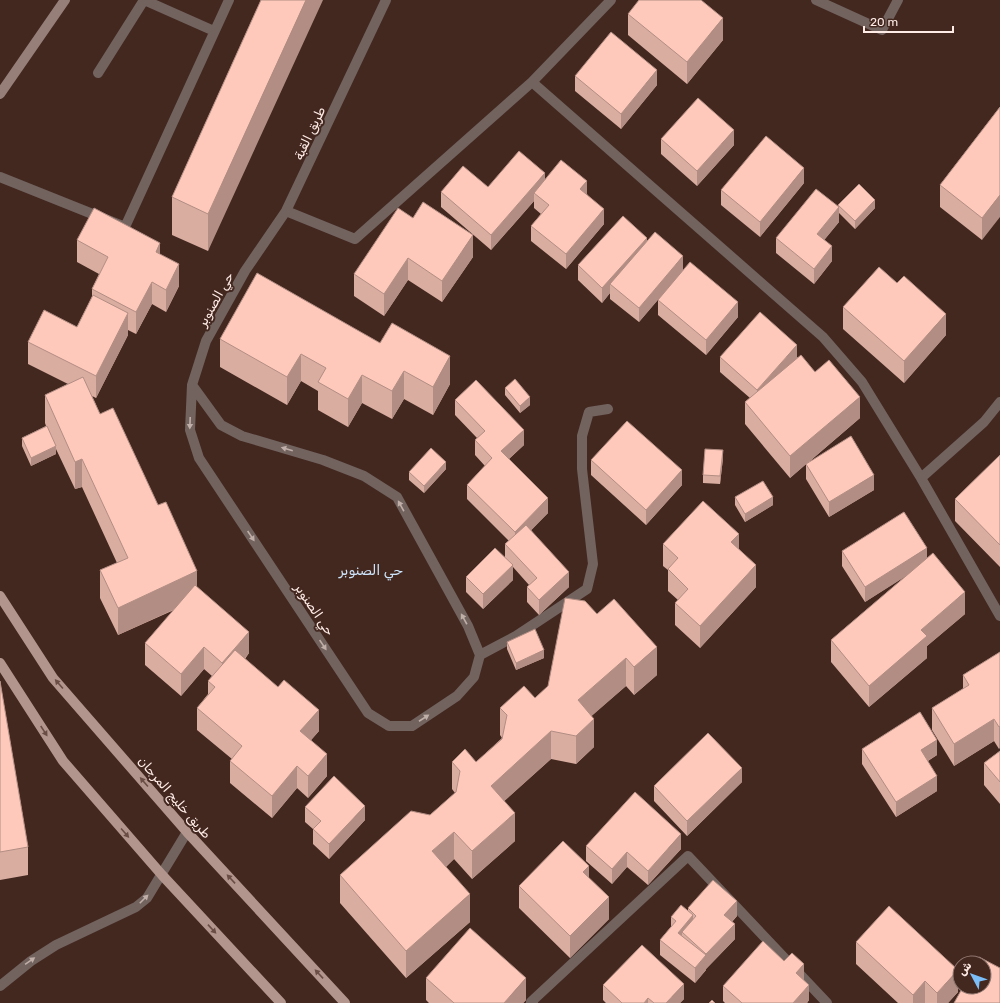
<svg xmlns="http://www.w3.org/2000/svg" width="1000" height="1003" font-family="Rubik,'Noto Sans Arabic',sans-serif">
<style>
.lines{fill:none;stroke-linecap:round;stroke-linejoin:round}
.lane{stroke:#72635f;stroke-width:10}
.street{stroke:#72635f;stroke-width:10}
.secondary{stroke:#967f79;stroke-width:10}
.primary{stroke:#b2958d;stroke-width:10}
.wall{fill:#daada1}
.shaded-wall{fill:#b28d83}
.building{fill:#fec9bb;stroke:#b28d83}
.oneway{fill:#c0aea9}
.oneway2{fill:#6a4e46}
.labels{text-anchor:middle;stroke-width:4;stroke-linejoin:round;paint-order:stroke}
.street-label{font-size:13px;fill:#ffece6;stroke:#432820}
.neighbourhood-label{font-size:14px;fill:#cde5fc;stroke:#432820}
</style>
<rect width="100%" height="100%" fill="#432820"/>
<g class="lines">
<path class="lane" d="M144,0L214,31
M98,73L144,0
M0,177L125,227L229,0"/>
<path class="street" d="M816,0L882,30L898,0
M532,82L823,337L862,382L921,478L984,422L1000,402
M286,211L355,239L532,82L611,0
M192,385L221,425L242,436L323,460L364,476L397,497L468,626L480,655L474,677L457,696L412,726H389L368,713L199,458L190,430L192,385L206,341L245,271L286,211L386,0
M921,478L1000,616
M480,655L516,636L587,589L593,564L582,469V436L589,412L608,409
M0,986L31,961L56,945L136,907L147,898L187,832
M533,1003L531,1002L688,856L827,1003"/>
<path class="secondary" d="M0,94L65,0"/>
<path class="primary" d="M0,596L53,678L187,832L345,1003
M0,663L63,761L162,875L281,1003"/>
</g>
<path class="wall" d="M261,0L208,251L172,235V197Z
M628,14L723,40L687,84L628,35Z
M575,76L657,85L621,129L575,91Z
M1000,107L982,240L940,207V185Z
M661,139L734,145L697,186L661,154Z
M545,180L587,194L604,224L566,269L531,241V226L541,214L534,208V201L491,250L441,207V192L488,187Z
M804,183L760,237L721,205V190Z
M838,205L875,208L855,229L839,213V222L824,240L832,261L814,284L776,253V238L838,206Z
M413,218L473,257L442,302L408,280L384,316L354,296V274Z
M77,240L160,254L179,286L166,312L152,304L136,334L128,330V335L96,398L92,396L100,414L158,505L197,587L249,653L245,659L319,731L311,740L327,776L308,798L297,788L272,818L230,783V761L232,759L197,730V708L208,694V681L212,676L204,669L181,696L145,665V643L174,610L118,635L100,598V570L117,563L82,487L75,489L56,449V454L31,466L22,446V438L46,426L45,423V395L68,384L28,364V342L77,327L92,297V289L99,274L77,262Z
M647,240L738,317L706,355L658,315V300L677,277L639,322L610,299V293L602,303L578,280V265Z
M843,307L946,335L904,383L843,329Z
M366,335L450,384L433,415L404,399L392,419L362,403L348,427L318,410V391L301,381L287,405L220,367V339Z
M720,357H797L815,372L860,418L810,461L874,490L829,517L806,479V464L790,478L745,424V402L750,398L720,372Z
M505,388L530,405L520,413L505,395Z
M455,400L524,445L509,459L548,513L531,530L569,587L539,615L527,602V587L529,585L513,567V580L483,609L466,592V577L505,557V544L509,541L467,499V485L485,466L475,455V440L477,438L455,415Z
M1000,455V567L955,521V499Z
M723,458L720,484L703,483V475Z
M591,460L682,485L646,525L591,475Z
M446,469L424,493L409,480V472Z
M735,497L773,505L745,522L735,505Z
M663,544L739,549L756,587L700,648L675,625V603L678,600L668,591V570L663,566Z
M842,551L927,559L965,614L927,646V658L869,707L831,662V640L907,575L865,602L842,566Z
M597,614L657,675L634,695L626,686L591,716L594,747L576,764L551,759L504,801L515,841L472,879L454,859L446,867L470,922L406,978L340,903V875L430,815L455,793L452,789V762H476L502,738L500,735V708L535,698L548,686Z
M507,642L544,658L516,670L507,649Z
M1000,652L999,749L994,741L954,766L932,730V708L963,689V675Z
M0,681L28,847V875L0,880Z
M862,749L937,755L928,761L937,791L896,817L862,764Z
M1000,751V804L984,785V763Z
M742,782L687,836L654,801V786Z
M305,807L365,820L329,859L313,844V829L305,822Z
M586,846L681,849L648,885L627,867L612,884L586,861Z
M519,886L609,919L570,958L519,908Z
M688,908L737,916L732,922L735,939L706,969V970L695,983L660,955V940L671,927V917L688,910Z
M856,942L958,992L948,1003H898L856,964Z
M426,978L526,1000L523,1003H429L426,1000Z
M804,979L803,980L809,1000L807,1003H725L723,1001V986Z
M603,985L684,999L680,1003H606L603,1000Z"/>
<path class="shaded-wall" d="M306,0H323L208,251V214Z
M723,18V40L687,84V62Z
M657,70V85L621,129V114Z
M734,130V145L697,186V171Z
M804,168V183L760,237V222Z
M545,173V188L534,193V201L491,250V235Z
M587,181V196L580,189Z
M1000,195V217L982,240V218Z
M875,200V208L855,229V221Z
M839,207V222L817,249V234Z
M604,209V224L566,269V254Z
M473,235V257L442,302V281Z
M647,238V253L610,284V293L602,303V288Z
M160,243V265L156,252Z
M832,246V261L814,284V269Z
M683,256V271L639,322V308Z
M408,258V280L384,316V294Z
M179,264V286L166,312V290Z
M152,282V304L136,334V312Z
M738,302V317L706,355V340Z
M128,313V335L96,398V376Z
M946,314V335L904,383V361Z
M797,345V360L757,405V390Z
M301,354V381L287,405V377Z
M450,356V384L433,415V387Z
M404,371V399L392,419V391Z
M362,375V403L348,427V399Z
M530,397V405L520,413V406Z
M860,397V418L790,478V456Z
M524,430V445L501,466V451Z
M56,446V454L31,466V458Z
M723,450V458L720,484V476Z
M82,459V487L75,489V462Z
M446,462V469L424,493V486Z
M682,470V485L646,525V510Z
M874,475V490L829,517V502Z
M773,497V505L745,522V514Z
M548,498V513L515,547V532Z
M739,534V556L731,542Z
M927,548V563L865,602V587Z
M513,565V580L483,609V594Z
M756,565V587L700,648V626Z
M197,571V599L118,635V608Z
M569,572V587L539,615V600Z
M965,592V614L927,646V658L869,707V686L921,630Z
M249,632V653L222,685V663Z
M204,647V669L181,696V674Z
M657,647V675L634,695V667Z
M544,650V658L516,670V663Z
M626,658V686L578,728V700Z
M319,710V731L300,753V731Z
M594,719V747L576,764V736Z
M994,719V741L954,766V744Z
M1000,726V748L999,749V727Z
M551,731V759L491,813V786Z
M937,740V755L921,765V750Z
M327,754V776L308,798V776Z
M297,766V788L272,818V796Z
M742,768V782L687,836V821Z
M937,776V791L896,817V802Z
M365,806V820L329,859V844Z
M515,813V841L472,879V851Z
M454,832V859L432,879V851Z
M681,834V849L648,885V871Z
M627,852V867L612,884V869Z
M589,866V888L583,872Z
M470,894V922L406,978V951Z
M609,897V919L570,958V936Z
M737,901V916L724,930V915Z
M693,915V930L682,932V944L678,933Z
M735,924V939L706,969V954Z
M706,955V970L695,983V968Z
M804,964V979L796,988V973Z
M958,970V992L948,1003H937V993Z
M526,978V1000L523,1003H504Z
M925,981V1003H913V995Z
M684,984V999L680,1003H666Z
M809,985V1000L807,1003H793Z
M648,998V1003H644Z"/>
<path class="building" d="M261,0H306L208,214L172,197Z
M639,0H701L723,18L687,62L628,14Z
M611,32L657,70L621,114L575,76Z
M698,98L734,130L697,171L661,139Z
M1000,107V195L982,218L940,185Z
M766,136L804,168L760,222L721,190Z
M519,151L545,173L491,235L441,192L463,166L488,187Z
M561,160L587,181L580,189L604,209L566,254L531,226L549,205L534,193Z
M859,184L875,200L855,221L838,205Z
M816,189L839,207L817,234L832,246L814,269L776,238Z
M423,202L473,235L442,281L408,258L384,294L354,274L398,208L413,218Z
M94,208L160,243L156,252L179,264L166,290L152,282L136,312L92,289L108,257L77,240Z
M623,216L647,238L602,288L578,265Z
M655,232L683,256L639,308L610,284Z
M690,262L738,302L706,340L658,300Z
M879,267L897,283L904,276L946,314L904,361L843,307Z
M257,273L380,343L392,323L450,356L433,387L404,371L392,391L362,375L348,399L318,382L326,368L301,354L287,377L220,339Z
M93,295L128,313L96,376L28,342L44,310L77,327Z
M760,312L797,345L757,390L720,357Z
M801,355L815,372L829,360L860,397L790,456L745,402Z
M83,377L100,414L113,408L158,505L166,502L197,571L118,608L100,570L128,558L82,459L75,462L45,395Z
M515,379L530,397L520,406L505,388Z
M476,380L524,430L501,451L548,498L515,532L467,485L492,458L475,440L485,431L455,400Z
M627,421L682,470L646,510L591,460Z
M47,426L56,446L31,458L22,438Z
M851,436L874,475L829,502L806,464Z
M431,448L446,462L424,486L409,472Z
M705,449L723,450L720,476L703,475Z
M1000,455V545L955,499Z
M763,481L773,497L745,514L735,497Z
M703,501L739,534L731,542L756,565L700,626L675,603L688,589L668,569L678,558L663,544Z
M904,512L927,548L865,587L842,551Z
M526,525L569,572L539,600L527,587L537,578L505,544Z
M495,548L513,565L483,594L466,577Z
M933,553L965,592L921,630L927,636L869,686L831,640Z
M195,585L249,632L222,663L204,647L181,674L145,643Z
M565,598L585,601L597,614L614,599L657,647L634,667L626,658L578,700L594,719L576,736L551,731L491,786L515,813L472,851L454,832L432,851L470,894L406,951L340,875L411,811L430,815L456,792L460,771L452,762L465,749L476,762L502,739L507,715L500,708L524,686L535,698L548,686Z
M535,629L544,650L516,663L507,642Z
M235,650L278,687L284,680L319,710L300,731L327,754L308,776L297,766L272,796L230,761L242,746L197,708L215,687L208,681Z
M1000,652V726L999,727L994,719L954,744L932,708L969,685L963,675Z
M0,681L28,847L0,852Z
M920,712L937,740L921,750L937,776L896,802L862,749Z
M708,733L742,768L687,821L654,786Z
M1000,751V782L984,763Z
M334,776L365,806L329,844L313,829L321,821L305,807Z
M635,792L681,834L648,871L627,852L612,869L586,846Z
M563,841L589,866L583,872L609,897L570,936L519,886Z
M713,880L737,901L724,915L735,924L706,954L682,932L696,916L688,908Z
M681,905L693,915L678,933L706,955L695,968L660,940L676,921L671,917Z
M889,906L958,970L937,993L925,981L913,995L856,942Z
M470,928L526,978L504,1003H454L426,978Z
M763,941L784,961L792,953L804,964L796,973L809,985L793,1003H742L723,986Z
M642,945L684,984L666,1003H654L648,998L644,1003H622L603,985Z
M979,957L1000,968V1003H954L963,987H984V963H976Z
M712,1000L715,1003H709Z"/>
<defs><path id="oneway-solid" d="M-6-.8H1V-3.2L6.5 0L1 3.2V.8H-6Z"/></defs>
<g class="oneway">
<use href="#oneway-solid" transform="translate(190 423) rotate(92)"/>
<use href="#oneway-solid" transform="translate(287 449) rotate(-164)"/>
<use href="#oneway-solid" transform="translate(401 506) rotate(-119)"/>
<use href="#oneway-solid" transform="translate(251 536) rotate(56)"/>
<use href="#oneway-solid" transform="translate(464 619) rotate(-119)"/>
<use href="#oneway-solid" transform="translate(323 645) rotate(56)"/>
<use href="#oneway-solid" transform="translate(424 718) rotate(-33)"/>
<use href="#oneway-solid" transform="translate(144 899) rotate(-45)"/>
<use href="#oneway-solid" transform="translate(30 961) rotate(-35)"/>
</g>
<g class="oneway2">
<use href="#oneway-solid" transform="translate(59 684) rotate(-131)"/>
<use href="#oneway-solid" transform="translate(44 731) rotate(57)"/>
<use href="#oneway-solid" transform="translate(144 782) rotate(-131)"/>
<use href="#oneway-solid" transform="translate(125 833) rotate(49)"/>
<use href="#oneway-solid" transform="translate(231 879) rotate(-133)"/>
<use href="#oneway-solid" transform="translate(212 929) rotate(47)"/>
<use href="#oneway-solid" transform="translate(319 974) rotate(-133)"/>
</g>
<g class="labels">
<g class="street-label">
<text transform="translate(309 133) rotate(-65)" y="5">طريق القبة</text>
<text transform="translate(215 299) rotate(-61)" y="5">حي الصنوبر</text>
<text transform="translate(315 609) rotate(56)" y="5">حي الصنوبر</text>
<text transform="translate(175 797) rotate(49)" y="5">طريق خليج المرجان</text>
</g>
<g class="neighbourhood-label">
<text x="371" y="575">حي الصنوبر</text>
</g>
</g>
<g transform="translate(972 975) rotate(311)"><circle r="19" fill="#432820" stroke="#8e766f"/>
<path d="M0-3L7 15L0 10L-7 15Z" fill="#7bbef8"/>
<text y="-6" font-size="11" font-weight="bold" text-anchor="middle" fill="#ffece6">ش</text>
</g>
<path d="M864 26v6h89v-6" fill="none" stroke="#ffece6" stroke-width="2"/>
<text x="870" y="26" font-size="12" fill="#ffece6" stroke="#432820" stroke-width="3" paint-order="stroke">20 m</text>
</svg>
